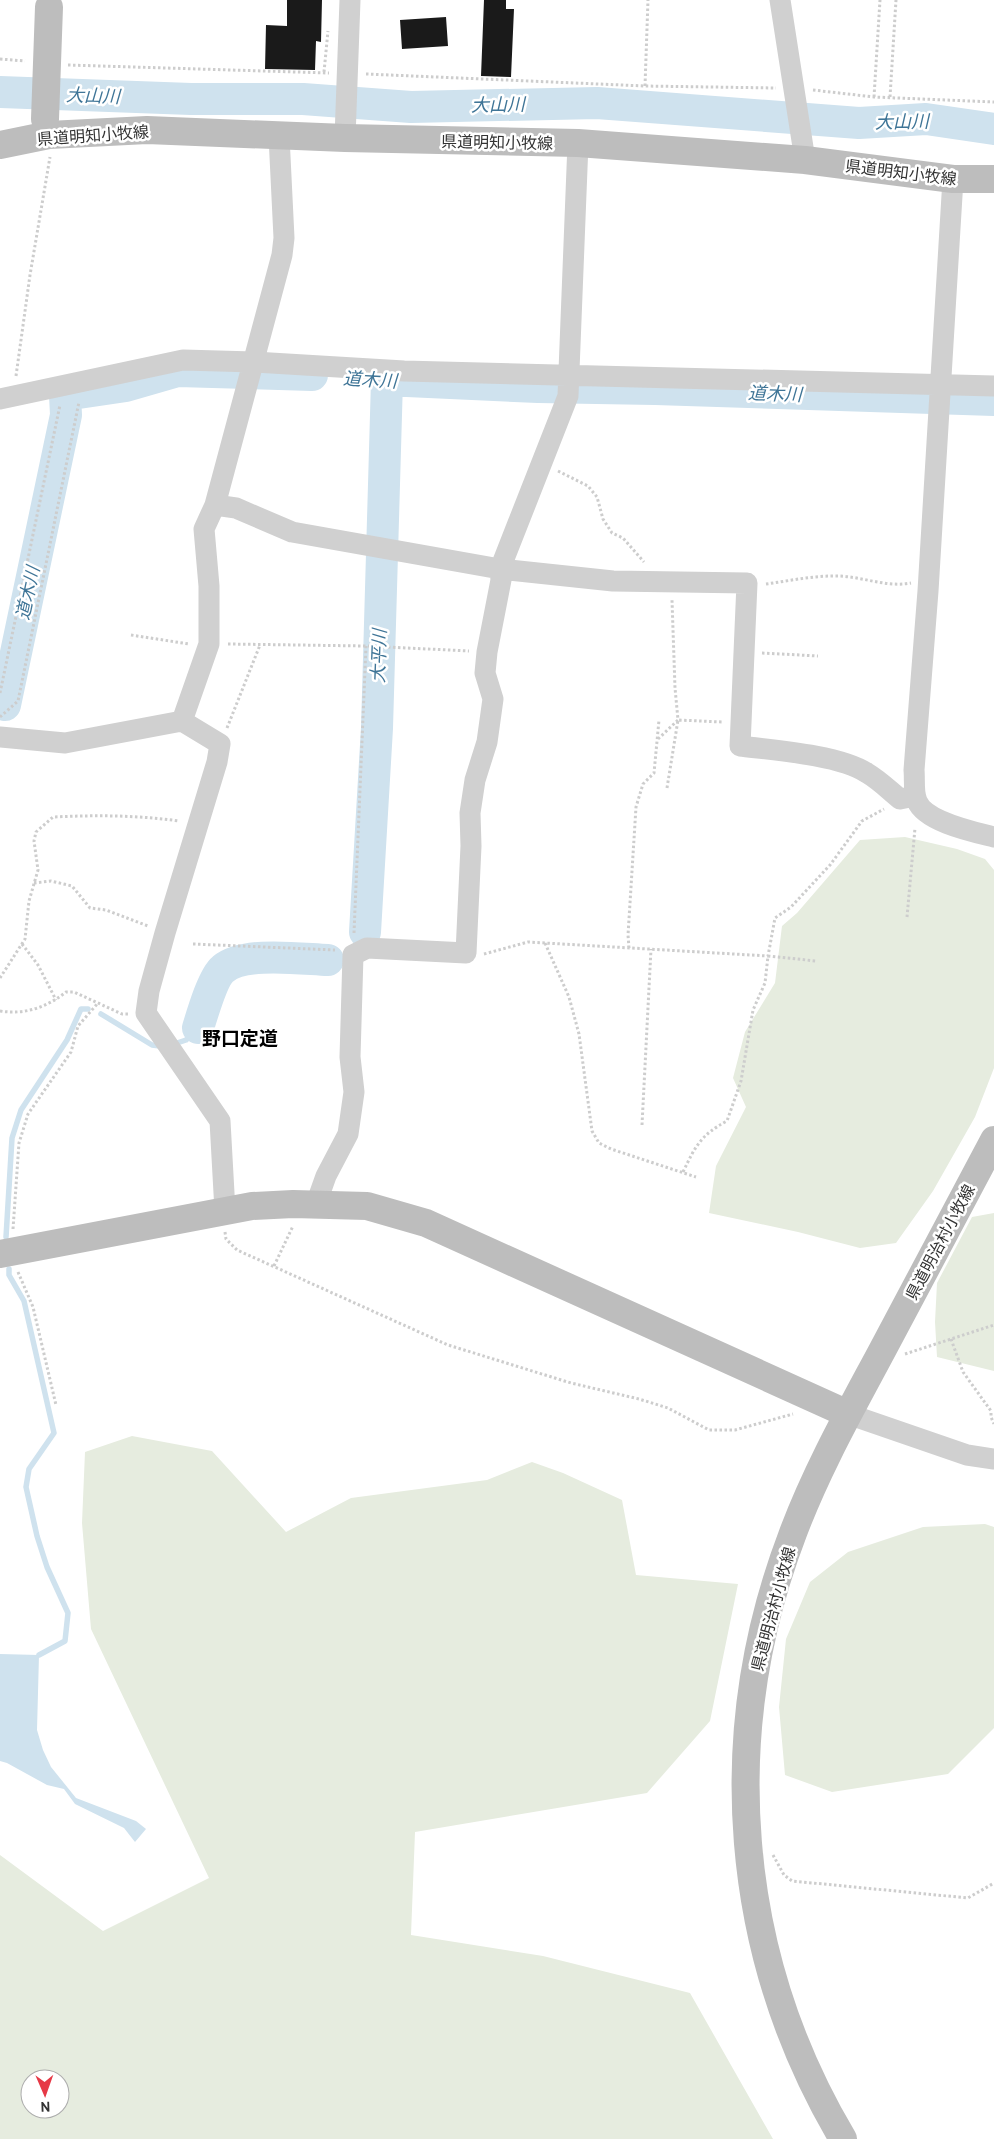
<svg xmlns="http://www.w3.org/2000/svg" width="994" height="2139" font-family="Overpass,'Noto Sans JP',sans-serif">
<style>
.green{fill:#e6ecdf;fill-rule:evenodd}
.water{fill:#cfe2ee}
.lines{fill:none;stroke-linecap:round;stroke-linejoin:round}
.stream{stroke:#cfe2ee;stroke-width:5.5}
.river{stroke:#cfe2ee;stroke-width:32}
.building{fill:#1a1a1a}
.path{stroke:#cdcdcd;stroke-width:3;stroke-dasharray:2.5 2.5;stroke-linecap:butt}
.street{stroke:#d0d0d0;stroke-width:21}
.secondary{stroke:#bdbdbd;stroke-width:28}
.secondary-bridge{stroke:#bdbdbd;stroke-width:28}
.labels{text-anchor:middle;stroke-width:5;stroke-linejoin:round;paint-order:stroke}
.street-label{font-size:16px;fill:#333;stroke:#fff}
.water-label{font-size:18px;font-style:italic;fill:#3f7597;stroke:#fff}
.quarter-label{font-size:19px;font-weight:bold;fill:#000;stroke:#fff}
</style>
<rect width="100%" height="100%" fill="#fff"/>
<path class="green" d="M905,837L957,849L985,859L994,870V1068L975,1117L933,1191L896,1243L860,1248L798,1232L709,1213L716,1166L746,1107L733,1078L745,1032L775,983L782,926L797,913L860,840Z
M994,1213V1371L937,1357L935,1322L937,1283L972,1217Z
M132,1436L212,1451L286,1532L351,1498L487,1480L532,1462L563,1473L622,1500L636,1575L738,1584L710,1721L647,1793L415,1832L411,1935L543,1956L690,1993L773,2139H0V1855L103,1931L209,1878L91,1629L82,1523L85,1452ZM30,2079H60V2109H30Z
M985,1524L994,1527V1728L948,1774L832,1792L785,1775L779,1707L786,1639L810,1582L848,1552L923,1527Z"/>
<path class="water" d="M0,1654L39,1655L37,1730L43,1750L51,1767L76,1798L136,1821L146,1829L135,1842L124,1828L75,1804L64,1789L47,1785L7,1763L0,1761Z"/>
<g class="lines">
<path class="stream" d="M101,1014L152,1045L160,1046
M174,1044L186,1040L198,1028
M6,1237L12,1138L21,1110L67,1040L81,1009H88
M9,1269V1275L24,1301L54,1433L29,1469L26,1487L37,1536L47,1567L68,1613L65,1641L39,1655"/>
<path class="river" d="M0,92L191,99H303L411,107L597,103L859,123L926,119L994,129
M385,380L538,387L655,389L994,400
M5,705L66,415L65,395L126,386L178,371L312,375
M365,932L377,728L387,380
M198,1028C202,1015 213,977 223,969C244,951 301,959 328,960"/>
</g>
<path class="building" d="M287,0H322L321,42L316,41L315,70L265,69L266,25L287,26Z
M484,0H506V9H514L511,77L481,76Z
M446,17L448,46L402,49L400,20Z"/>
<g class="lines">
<path class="path" d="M0,59L25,61
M68,65L329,73
M324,72L328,31
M366,74L645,86L776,88
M645,86L648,0
M813,90L874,97L994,102
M874,97L880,0
M890,97L896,0
M16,376L30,275L50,157
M558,471L588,486L597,497L603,519L612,533L623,538L644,562
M766,584C788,581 811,576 833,576C860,575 884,588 911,583
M131,635L189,644
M228,644L366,646L469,651
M762,653L818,656
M0,693L60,405
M0,717L18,701L79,402
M227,728L260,645
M658,739L678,720L675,688L672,600
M667,788L678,720L722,722
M34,883L51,881L72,886L90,908L106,910L148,926
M907,917L915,828
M354,933L366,646
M545,943L569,997L579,1034L592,1131L599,1143L611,1149L696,1177
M22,944L38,965L56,1000
M193,944L335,950
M629,948L628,935L636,807L643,784L654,773L659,720
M484,954L528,942L768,956L775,918L791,907L830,865L862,821L884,809
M0,978L25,939L29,901L38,870L34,841L36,832L53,817C95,815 136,815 179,821
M0,1011C25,1015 47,1007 66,992H74L122,1014H128
M642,1125L651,949
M683,1172C696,1145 701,1135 727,1121L741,1081L753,1010L765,983L768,956L816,961
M13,1229L19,1143L28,1114L71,1052L78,1026L98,1003
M225,1232L226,1239L237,1250L448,1345L571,1383L639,1399L668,1408L709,1430H735L793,1414
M274,1266L293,1226
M18,1272L33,1307L56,1405
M951,1339L963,1372L991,1411V1417L994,1424
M905,1354L994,1325
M773,1855L784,1875L792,1881L968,1898L994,1883"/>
<path class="street" d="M780,0L805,160
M345,138L350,0
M953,179L928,591L914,770C915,779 913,792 917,801C925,822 974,832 994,837
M0,399L183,360L254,362L404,371L994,386
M215,505L236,508L292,532L500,569L613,581L747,583L740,746C773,750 840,755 867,773C879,780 889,790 900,799L915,796
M182,721L209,644V586L204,529L215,505L282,255L284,238L279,136
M0,737L65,743L182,721L220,744L217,762L165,933L149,991L146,1013L220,1121L225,1211
M316,1204L326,1176L348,1134L354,1092L350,1057L353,955L367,948L466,953L471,846L470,813L475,780L487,742L493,699L485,673L487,652L501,580L500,569L568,396L578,143
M848,1414L967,1455L994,1459"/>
<path class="secondary" d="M0,145L49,135L147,130L345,138L578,143L805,160L953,179H994
M0,1254L252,1206L293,1204L367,1206L426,1223L848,1414
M843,2139C733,1954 716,1734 793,1533C817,1469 851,1409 883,1349C920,1279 957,1210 994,1140"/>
<path class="secondary-bridge" d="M45,119L49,7"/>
</g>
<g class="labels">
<g class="street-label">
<text transform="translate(93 135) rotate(-4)" y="6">県道明知小牧線</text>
<text transform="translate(497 142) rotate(1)" y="6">県道明知小牧線</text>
<text transform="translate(901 172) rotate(7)" y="6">県道明知小牧線</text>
<text transform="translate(940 1242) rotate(-62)" y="6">県道明治村小牧線</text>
<text transform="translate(773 1609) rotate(-75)" y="6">県道明治村小牧線</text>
</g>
<g class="water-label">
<text transform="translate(93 96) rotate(2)" y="6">大山川</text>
<text transform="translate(498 105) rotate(-1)" y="6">大山川</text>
<text transform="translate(902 122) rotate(-1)" y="6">大山川</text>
<text transform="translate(370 380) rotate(3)" y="6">道木川</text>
<text transform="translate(775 394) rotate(2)" y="6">道木川</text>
<text transform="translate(28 593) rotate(-78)" y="6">道木川</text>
<text transform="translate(379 656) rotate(-88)" y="6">大平川</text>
</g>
<g class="quarter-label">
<text x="240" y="1045">野口定道</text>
</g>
</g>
<g transform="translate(45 2094) rotate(178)"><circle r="24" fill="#ffffff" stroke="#adadad"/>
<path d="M0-4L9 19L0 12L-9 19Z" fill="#e63946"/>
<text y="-8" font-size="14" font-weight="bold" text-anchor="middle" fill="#333333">N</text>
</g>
</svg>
